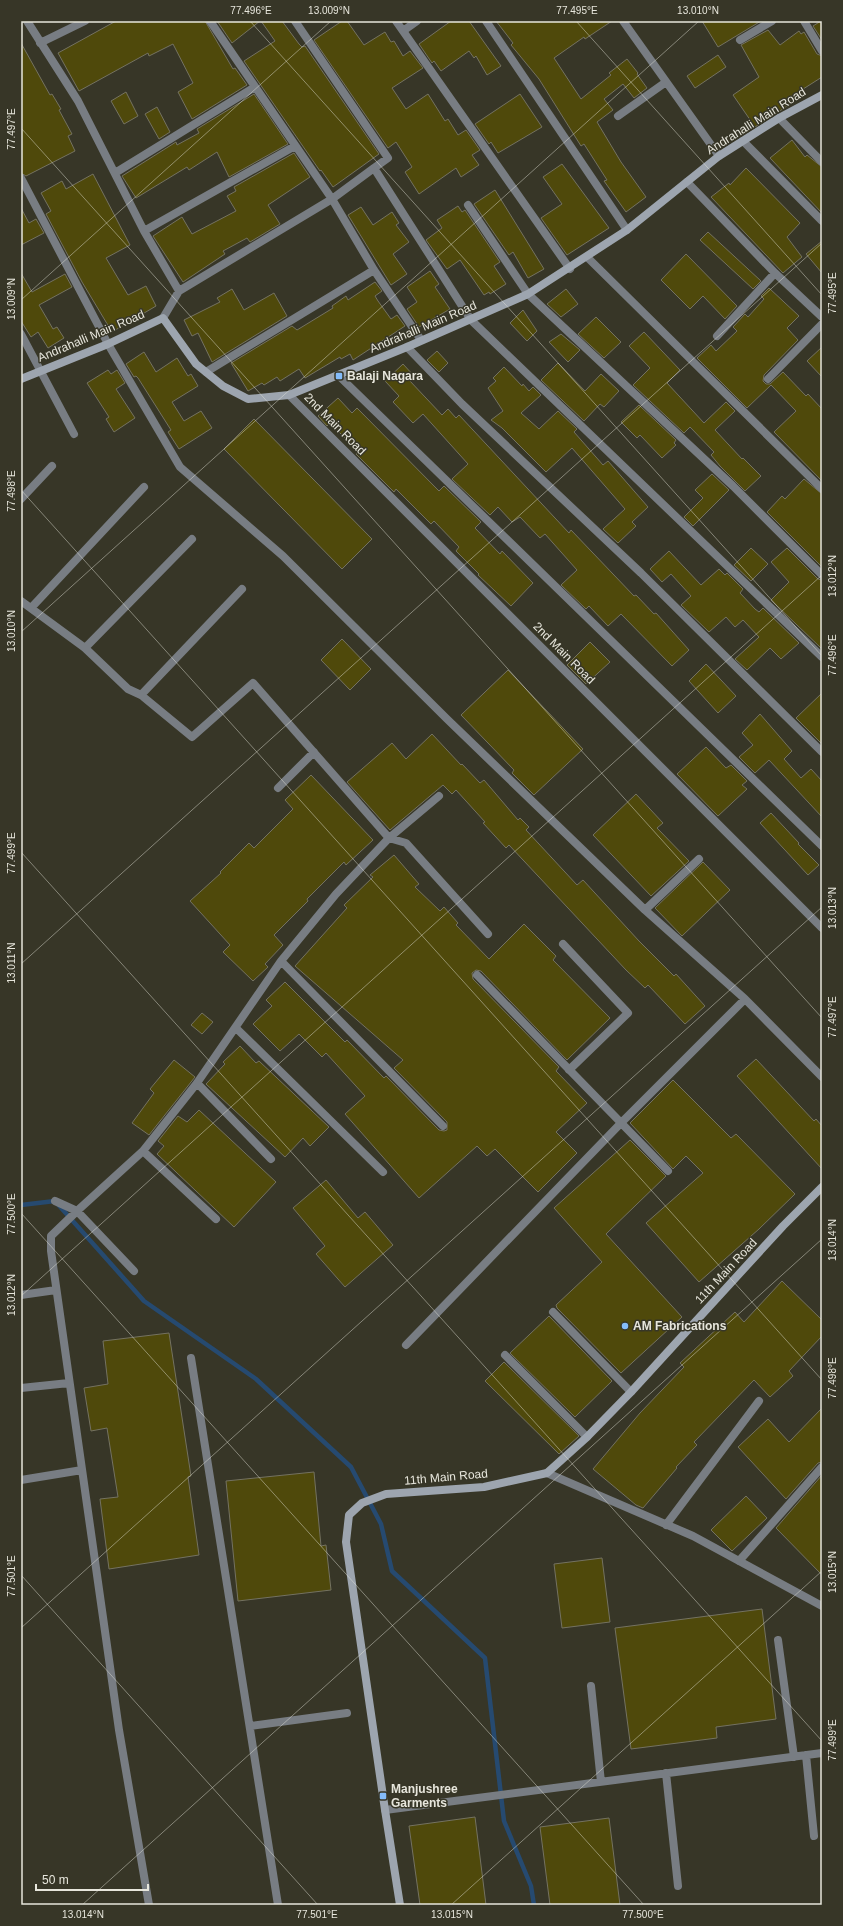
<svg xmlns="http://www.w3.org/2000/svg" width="843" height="1926" font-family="Helvetica,sans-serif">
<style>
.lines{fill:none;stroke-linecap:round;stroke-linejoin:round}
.stream{stroke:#264a70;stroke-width:4.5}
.building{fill:#4f490b;stroke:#747261}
.lane{stroke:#787d83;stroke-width:8}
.street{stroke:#787d83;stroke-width:8}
.secondary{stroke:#9da5af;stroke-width:8}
.ticks{fill:none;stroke:#e7e6dc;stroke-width:1;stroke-opacity:0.45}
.poi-dot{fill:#84bcfb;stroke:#373627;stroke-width:1.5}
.labels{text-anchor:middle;stroke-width:3;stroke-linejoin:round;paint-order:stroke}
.street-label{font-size:12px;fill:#e7e6dc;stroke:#373627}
.poi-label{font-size:12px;font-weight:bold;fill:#e7e6dc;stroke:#373627;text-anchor:start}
.neatline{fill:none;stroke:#e7e6dc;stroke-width:1.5}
.ticks-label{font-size:10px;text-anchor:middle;fill:#e7e6dc}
</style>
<rect width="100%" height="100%" fill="#373627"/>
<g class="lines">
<path class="stream" d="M21,1205L55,1201L144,1301L256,1379L351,1467L381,1524L392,1571L485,1658L504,1821L531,1886L534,1905"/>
</g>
<path class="building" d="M116,21H205L233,69L235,68L247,85L192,119L178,92L193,83L173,44L149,56L148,53L79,91L58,53Z
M217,21H260L232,43Z
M261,21H282L299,44L302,47L305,46L379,154L333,187L321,170L320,171L244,61L275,41Z
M342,21H347L364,45L385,32L391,42L394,41L403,56L410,51L423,68L392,88L406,109L428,94L445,121L448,119L458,135L466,130L480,150L472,155L479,165L461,177L456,168L419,194L405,172L412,167L396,142L388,148L314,40Z
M451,21H469L501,66L487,75L476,56L474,58L469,51L441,71L434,61L432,63L419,44Z
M496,21H612L585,39L584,37L554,58L581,99L611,75L609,73L627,59L638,73L637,74L647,88L634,98L623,84L604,99L613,110L597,122L621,162L646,197L626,212L604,181L607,180L584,144L581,146L539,79L511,45L513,43Z
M702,21H761L718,47Z
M821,21H822V40L813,26Z
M768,30L780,45L799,31L801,34L804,32L817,54L822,56V77L789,98L792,103L755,127L733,95L759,77L741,45Z
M21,43L50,95L52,94L61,109L59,110L72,134L68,136L75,151L26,176L21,173Z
M718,55L726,67L695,88L687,76Z
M126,92L138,116L124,124L111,101Z
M254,94L288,144L229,177L217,152L189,170L187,167L136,198L122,176L176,142L177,145L199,133L197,129Z
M520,94L542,127L498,153L491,142L489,144L475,124Z
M157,107L170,132L159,139L145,114Z
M792,140L805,157L807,155L822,167V213L770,158Z
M294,153L310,177L268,205L280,224L250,242L247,238L223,251L225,254L183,282L153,236L182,217L192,234L236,211L227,196L236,191L234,187Z
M562,164L609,228L567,255L541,218L562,204L543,177Z
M746,168L800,223L787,237L802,257L783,273L711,197L729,183L730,185Z
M93,174L130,245L106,258L128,295L146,286L156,306L112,332L82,282L46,214L51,211L41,193L62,181L66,189Z
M495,190L544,269L528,278L513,252L509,255L474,204Z
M458,206L462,212L465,210L500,262L494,266L506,284L490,294L489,292L484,295L460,260L447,269L426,240L442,228L437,220Z
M361,207L373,225L392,212L399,223L396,225L409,242L393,254L407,274L391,285L348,215Z
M21,208L29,223L36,219L44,233L21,245Z
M708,232L761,281L753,289L700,240Z
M822,241V273L806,254Z
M686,254L737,306L725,319L703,296L690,309L661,280Z
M430,271L439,284L435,287L450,309L419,327L407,309L417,302L407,287Z
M21,273L32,292L65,274L72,287L39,305L53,329L57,327L64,338L48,348L38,332L31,337L21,321Z
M375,282L382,291L375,296L378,301L391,319L397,315L405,326L353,360L350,354L341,359L340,357L305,378L299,369L280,381L277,377L264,385L262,383L248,391L231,363L292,326L297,330L333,308L332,306L346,296L348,300Z
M769,288L799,316L787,328L798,340L764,375L763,381L766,384H770L783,372L806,396L808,394L822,409V481L774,432L796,411L771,385L747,408L697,358L711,345L716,351L737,331L733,327L745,314L748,317L764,299L761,296Z
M232,289L244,310L274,293L287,316L212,362L198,333L192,336L184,320L220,302L217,298Z
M566,289L578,304L561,317L547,304Z
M523,310L537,331L527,341L510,323Z
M596,317L621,342L604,358L578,334Z
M644,332L680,370L667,383L704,423L726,402L735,411L715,430L742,459L743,458L761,476L745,491L720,466L711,455L714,452L690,427L684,433L633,385L650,368L629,346Z
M561,334L580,350L568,362L549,342Z
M822,347V377L807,361Z
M437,351L448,363L439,372L427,360Z
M144,352L156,372L177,358L188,376L191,374L198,386L172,402L184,421L201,411L212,428L179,449L168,432L171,430L138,378L136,376L134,377L126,364Z
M558,363L585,391L601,374L619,391L604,407L600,404L584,421L541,380Z
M403,364L414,376L409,380L442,415L448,409L456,418L459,415L569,533L571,530L634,596L636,595L654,614L656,613L689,650L672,666L621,614L608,626L589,606L586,609L561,585L577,570L545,534L540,538L520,517L512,522L498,507L490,515L452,479L468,464L423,414L413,423L393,402L399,396L385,381Z
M504,367L522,386L523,384L529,391L533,387L541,395L521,413L539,429L558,411L577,429L574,432L603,465L608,461L648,507L632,522L636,526L618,543L603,529L625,509L572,448L546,472L502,428L491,420L503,411L488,388L496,381L493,378Z
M108,370L111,374L117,370L125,383L116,389L135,418L114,432L106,419L109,417L87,383Z
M338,398L352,413L357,408L439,491L444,486L481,522L475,528L500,554L502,551L533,583L511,606L478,575L479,574L456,551L459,547L434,521L431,524L396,489L394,492L356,454L359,452L330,423L327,426L318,416Z
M639,405L676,440L674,443L676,445L662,458L640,435L637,438L621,422Z
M254,419L372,539L342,569L224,449Z
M712,474L729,490L693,526L684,517L703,498L695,490Z
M804,479L822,494V567L767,512L782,496L785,499Z
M751,548L768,564L751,581L734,565Z
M787,548L818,579L822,580V649L771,600L789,582L771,562Z
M669,551L701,585L719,569L725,575L727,573L743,589L740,593L755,609L759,612L763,608L799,643L781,659L770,648L747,670L735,659L759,637L743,620L735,627L726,617L709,632L681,605L691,596L671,574L662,582L650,569Z
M342,639L371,669L350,690L321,660Z
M590,642L610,662L586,684L567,665Z
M706,664L736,696L718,713L689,681Z
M508,670L583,749L534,795L512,773L514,770L461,715Z
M822,693V744L796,718Z
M760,714L792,751L784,759L801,778L811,769L822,781V817L769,760L755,773L739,757L753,745L742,733Z
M432,734L461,765L462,764L480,783L484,780L518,820L520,818L529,827L526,830L577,885L583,880L639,941L674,976L676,974L705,1006L685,1024L648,985L645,988L626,970L509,845L506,848L483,823L485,822L456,790L452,794L443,785L390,830L347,782L392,743L406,759Z
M706,747L726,768L731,765L747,781L742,785L747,789L718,816L677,774Z
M311,775L373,840L346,865L344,862L307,899L308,901L274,935L283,945L265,964L268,967L253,981L223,952L230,945L190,901L221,873L220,872L249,843L254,848L293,809L285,800Z
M636,794L663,823L657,828L689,861L651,896L593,835Z
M771,813L799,843L798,844L819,865L808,875L760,823Z
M394,855L419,884L415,887L440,911L444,907L458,923L456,925L489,959L524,924L556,956L553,960L610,1018L567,1060L481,971L476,970L472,973L473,979L559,1067L556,1071L587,1103L556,1132L577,1153L538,1192L495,1149L487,1156L477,1146L419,1198L345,1114L365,1096L326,1053L322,1057L299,1034L280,1051L253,1024L272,1006L266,1000L285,982L345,1042L347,1040L384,1078L386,1076L439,1130L444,1131L447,1130V1122L394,1068L403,1060L295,966L347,908L344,905L373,877L370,875Z
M703,862L730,890L682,936L655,908Z
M202,1013L213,1022L202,1034L191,1025Z
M240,1046L256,1063L259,1061L329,1127L310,1146L303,1138L285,1157L206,1084L225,1064L223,1062Z
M756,1059L814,1121L816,1119L822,1126V1169L737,1076Z
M174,1060L195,1077L149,1135L132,1123L154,1093L150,1089Z
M673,1080L731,1138L736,1134L795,1194L759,1229L699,1282L646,1223L703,1173L686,1156L673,1169L630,1123Z
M199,1110L276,1182L234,1227L157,1154L164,1146L158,1141L178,1116L187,1122Z
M630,1140L666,1176L606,1234L682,1317L621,1373L557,1308L556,1305L602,1262L554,1208Z
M326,1180L358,1218L365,1212L393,1245L345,1287L316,1254L325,1246L293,1208Z
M782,1281L822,1320V1336L789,1371L793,1376L770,1397L754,1380L694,1442L697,1445L676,1467L677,1468L643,1508L636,1505L593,1469L640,1413L684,1367L680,1363L735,1312L744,1322Z
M549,1316L612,1381L575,1417L510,1353Z
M169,1333L191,1476L188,1477L199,1555L109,1569L100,1499L118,1497L107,1428L91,1431L84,1388L108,1384L103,1341Z
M504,1362L579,1436L559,1454L485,1381Z
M822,1408V1462L818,1463L786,1499L738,1447L768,1419L789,1442Z
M314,1472L321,1546L326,1545L331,1590L238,1601L226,1481Z
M822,1475V1575L776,1528Z
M746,1496L767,1518L732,1551L711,1530Z
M602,1558L610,1622L562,1628L554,1564Z
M762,1609L776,1719L716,1727L717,1738L631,1749L615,1628Z
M475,1817L486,1905H420L409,1826Z
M609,1818L620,1905H550L540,1827Z"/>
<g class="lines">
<path class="lane" d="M339,376L822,846"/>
<path class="street" d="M27,21L78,101L144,231L179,291L163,318
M210,21L332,199L374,270L421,340
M295,21L388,158L374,168L471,320L822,657
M396,21L570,269
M486,21L627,230
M623,21L719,156
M804,21L822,51
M403,31L417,21
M740,40L772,21
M40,43L85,21
M618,116L666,82
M779,118L822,162
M743,141L822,221
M115,173L255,87
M21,178L108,344L180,467L283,556L447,719L645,910L745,999L822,1077
M687,182L775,273L822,317
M468,205L528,294L733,486L822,575
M144,231L295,146
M587,257C666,334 743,412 822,489
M179,291L332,199L374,168
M21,334L74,434
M717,336L775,273
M407,347L462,404L641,573L822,752
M206,372L374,270
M768,379L822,324
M289,395L822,928
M21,499L52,466
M21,601L85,648L128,689L141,695L192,737L253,683L389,838L406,843L488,934
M31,608L144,487
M85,648L192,539
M141,695L242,589
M278,788L314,752
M645,910L699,859
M563,944L628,1013L569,1070
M281,961L443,1126
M477,975L668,1171
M236,1028L383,1172
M197,1083L271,1159
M143,1151L216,1219
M55,1201L77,1211L143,1151L197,1083L281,961L336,894L389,838L439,796
M134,1271L77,1211L51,1236V1251L119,1730L149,1905
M21,1295L56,1290
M553,1312L631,1392
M406,1345L621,1123L745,999
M505,1355L587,1437
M191,1358L278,1905
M21,1388L69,1383
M547,1473L693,1536L822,1606
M21,1480L82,1470
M666,1525L759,1401
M739,1561L822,1467
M778,1640L794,1757
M591,1686L601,1782
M250,1726L347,1713
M806,1755L814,1836
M666,1773L678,1886
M385,1810L822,1753"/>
<path class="secondary" d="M21,379L108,344L163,318L196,364L223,386L248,399L289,395L407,347L528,294L627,230L719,156L779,118L822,95
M400,1905L385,1810L346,1542L349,1515L362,1503L386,1494L484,1487L547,1473L587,1437L631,1392L783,1226L822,1187"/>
</g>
<path class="ticks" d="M250,21L822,656M576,21L822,295M21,128L822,1018M21,300L331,21M21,490L822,1380M21,632L699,21M21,852L822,1741M21,964L822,243M21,1213L644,1905M21,1296L822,575M21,1575L318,1905M21,1628L822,907M82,1905L822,1239M451,1905L822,1571M820,1905L822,1903"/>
<g class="poi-dot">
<rect x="335" y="372" width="8" height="8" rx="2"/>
<circle cx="625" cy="1326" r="4"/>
<rect x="379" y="1792" width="8" height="8" rx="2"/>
</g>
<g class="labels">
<g class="street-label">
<text transform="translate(756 121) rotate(-32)" y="4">Andrahalli Main Road</text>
<text transform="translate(423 327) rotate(-23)" y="4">Andrahalli Main Road</text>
<text transform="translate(91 336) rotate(-23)" y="4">Andrahalli Main Road</text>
<text transform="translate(335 424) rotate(45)" y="4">2nd Main Road</text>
<text transform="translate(564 653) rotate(45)" y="4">2nd Main Road</text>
<text transform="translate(726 1271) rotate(-47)" y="4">11th Main Road</text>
<text transform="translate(446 1477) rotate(-5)" y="4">11th Main Road</text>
</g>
<g class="poi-label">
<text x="347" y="380">Balaji Nagara</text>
<text x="633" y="1330">AM Fabrications</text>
<text x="391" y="1793">Manjushree<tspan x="391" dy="14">Garments</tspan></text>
</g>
</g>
<rect width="843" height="1926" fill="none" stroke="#373627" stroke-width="44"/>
<path d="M36 1884v6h112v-6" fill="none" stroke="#e7e6dc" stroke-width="2"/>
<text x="42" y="1884" font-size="12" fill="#e7e6dc" stroke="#373627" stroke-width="3" paint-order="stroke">50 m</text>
<rect x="22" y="22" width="799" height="1882" class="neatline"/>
<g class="ticks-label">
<text x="251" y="14">77.496°E</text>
<text x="329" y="14">13.009°N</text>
<text x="577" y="14">77.495°E</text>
<text x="698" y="14">13.010°N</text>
<text transform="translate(11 129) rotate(-90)" y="4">77.497°E</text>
<text transform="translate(832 293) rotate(-90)" y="4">77.495°E</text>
<text transform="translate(11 299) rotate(-90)" y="4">13.009°N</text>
<text transform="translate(11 491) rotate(-90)" y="4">77.498°E</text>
<text transform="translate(832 576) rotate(-90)" y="4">13.012°N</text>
<text transform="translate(11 631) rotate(-90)" y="4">13.010°N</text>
<text transform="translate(832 655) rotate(-90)" y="4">77.496°E</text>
<text transform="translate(11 853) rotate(-90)" y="4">77.499°E</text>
<text transform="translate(832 908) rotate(-90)" y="4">13.013°N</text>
<text transform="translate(11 963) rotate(-90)" y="4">13.011°N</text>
<text transform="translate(832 1017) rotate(-90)" y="4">77.497°E</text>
<text transform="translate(11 1214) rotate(-90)" y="4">77.500°E</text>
<text transform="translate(832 1240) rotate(-90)" y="4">13.014°N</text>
<text transform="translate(11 1295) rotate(-90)" y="4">13.012°N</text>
<text transform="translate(832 1378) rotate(-90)" y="4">77.498°E</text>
<text transform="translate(832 1572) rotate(-90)" y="4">13.015°N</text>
<text transform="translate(11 1576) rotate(-90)" y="4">77.501°E</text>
<text transform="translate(832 1740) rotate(-90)" y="4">77.499°E</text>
<text x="83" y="1918">13.014°N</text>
<text x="317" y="1918">77.501°E</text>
<text x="452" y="1918">13.015°N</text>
<text x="643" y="1918">77.500°E</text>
</g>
</svg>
